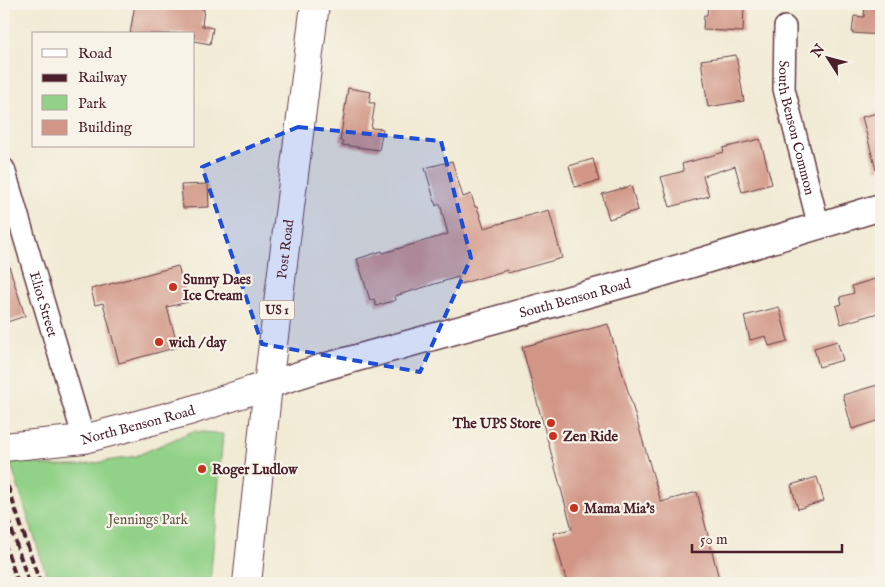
<svg xmlns="http://www.w3.org/2000/svg" width="885" height="587" font-family="'IM FELL English',serif">
<style>
.green{fill:#92d288;stroke:#6e785a}
.building{fill:#d19686}
.lines{fill:none;stroke-linecap:round;stroke-linejoin:round}
.minor-casing{stroke:#633d44;stroke-width:24}
.tertiary-casing{stroke:#633d44;stroke-width:29}
.secondary-casing{stroke:#633d44;stroke-width:30}
.primary-casing{stroke:#633d44;stroke-width:30}
.minor{stroke:#fff;stroke-width:21}
.tertiary{stroke:#fff;stroke-width:26}
.secondary{stroke:#fff;stroke-width:28}
.primary{stroke:#fff;stroke-width:28}
.rail{stroke:#4a1f2b;stroke-width:4;stroke-dasharray:8 4;stroke-linecap:butt}
.marked{fill:#1d4ed8;fill-opacity:0.2;stroke:#1d4ed8;stroke-width:4;stroke-dasharray:10 6;stroke-linejoin:round}
.poi-dot{fill:#c8321e;stroke:#f7f3e8;stroke-width:2}
.labels{text-anchor:middle;stroke-width:4.5;stroke-linejoin:round;paint-order:stroke}
.shield{fill:#f7f3e8;stroke:#7e5f64;stroke-width:1}
.shield-label{font-size:12px;font-weight:bold;fill:#4a1f2b}
.street-label{font-size:14px;fill:#4a1f2b;stroke:#f7f3e8}
.poi-label{font-size:14px;font-weight:bold;fill:#4a1f2b;stroke:#f7f3e8;text-anchor:start}
.park-label{font-size:14px;fill:#605547;stroke:#f7f3e8}
</style>
<rect width="100%" height="100%" fill="#f7f3e8"/>
<filter id="ink" filterUnits="userSpaceOnUse"><feTurbulence type="fractalNoise" baseFrequency=".02" numOctaves="2"/><feDisplacementMap in="SourceGraphic" scale="10" xChannelSelector="R" yChannelSelector="G"/><feConvolveMatrix kernelMatrix="1 2 1 2 8 2 1 2 1" color-interpolation-filters="sRGB"/></filter>
<filter id="wash" filterUnits="userSpaceOnUse"><feTurbulence type="fractalNoise" baseFrequency=".0096" numOctaves="4" result="noise"/><feDisplacementMap in="SourceGraphic" scale="20" xChannelSelector="R" yChannelSelector="G"/><feGaussianBlur stdDeviation="1.12" result="paint"/><feColorMatrix in="noise" values="0 0 0 0 0 0 0 0 0 0 0 0 0 0 0 0 0 1.4 0 .05"/><feComposite in="paint" operator="in"/></filter>
<g filter="url(#wash)">
<rect width="100%" height="100%" fill="#f1ead4"/>
<path class="green" d="M193,431L223,434L210,583H49L9,458L47,466H78L136,456Z"/>
<g id="blocks">
<path class="building" d="M135,4H171L204,9L202,26L213,28L210,44L194,41V34H130Z
M708,4H744L743,32L703,30L704,15H707Z
M865,4H881V35L852,33L854,16L864,17Z
M736,55L744,101L708,107L701,60Z
M348,88L371,92L369,103H375L371,128L383,129L379,150L342,145L343,141H340Z
M881,112V169L876,170L862,117Z
M760,139L772,184L742,192L735,166L703,176L709,196L670,207L661,177L684,171L682,164L724,152L723,148Z
M593,159L599,181L575,187L569,166Z
M452,161L463,197L471,194L475,207H477L484,228L549,210L562,258L508,273L507,270L460,284L458,277L395,296L396,300L376,306L374,299L370,300L357,259L382,251L383,253L448,234L440,204L436,206L425,168Z
M208,184L209,207L183,208L181,185Z
M631,186L638,210L609,219L602,194Z
M4,260H7L25,316L4,323Z
M178,266L188,302L167,307L178,347L119,363L103,303L95,305L91,289Z
M875,279L881,302V312L841,324L836,306L842,304L840,297L854,293L852,286Z
M779,307L788,341L769,346L766,336L750,340L744,316Z
M608,324L661,502L697,492L720,583H567L553,533L572,529L522,347Z
M837,341L843,360L819,367L814,348Z
M881,384V420L852,429L843,395Z
M817,477L824,501L798,509L791,485Z"/>
</g>
</g>
<g filter="url(#ink)">
<use href="#blocks" fill-opacity="0" stroke="#633d44" stroke-width="1"/>
<g class="lines">
<g class="minor-casing">
<g id="minor">
<path id="s1" d="M785,27L784,89L819,227"/>
<path id="s2" d="M4,169L84,439"/>
</g>
</g>
<g class="tertiary-casing">
<g id="tertiary">
<path id="s3" d="M268,385L324,367L639,280L881,207"/>
</g>
</g>
<g class="secondary-casing">
<g id="secondary">
<path id="s4" d="M4,447L84,439L189,411L268,385"/>
</g>
</g>
<g class="primary-casing">
<g id="primary">
<path id="s5" d="M247,583L268,385L315,4"/>
</g>
</g>
<use href="#minor" class="minor"/>
<use href="#tertiary" class="tertiary"/>
<use href="#secondary" class="secondary"/>
<use href="#primary" class="primary"/>
<path class="rail" d="M4,475L40,583
M4,507L29,583
M4,542L18,583
M4,576L6,583"/>
</g>
</g>
<path class="marked" d="M298,127L441,141L471,258L420,372L262,344L202,167Z"/>
<g class="poi-dot">
<circle cx="173" cy="287" r="5"/>
<circle cx="159" cy="342" r="5"/>
<circle cx="551" cy="423" r="5"/>
<circle cx="553" cy="436" r="5"/>
<circle cx="202" cy="469" r="5"/>
<circle cx="574" cy="508" r="5"/>
</g>
<g class="labels">
<rect class="shield" x="259.5" y="300.5" width="35" height="19" rx="4"/>
<g class="shield-label">
<text x="277" y="314">US 1</text>
</g>
<g class="street-label">
<text dy="5" stroke="none"><textPath href="#s1" startOffset="102">South Benson Common</textPath></text>
<text dy="5" stroke="none"><textPath href="#s5" startOffset="336">Post Road</textPath></text>
<text dy="5" stroke="none"><textPath href="#s3" startOffset="319">South Benson Road</textPath></text>
<text dy="5" stroke="none"><textPath href="#s2" startOffset="141">Eliot Street</textPath></text>
<text dy="5" stroke="none"><textPath href="#s4" startOffset="136">North Benson Road</textPath></text>
</g>
<g class="poi-label">
<text x="183" y="284">Sunny Daes<tspan x="183" dy="16">Ice Cream</tspan></text>
<text x="169" y="347">wich / day</text>
<text x="541" y="428" text-anchor="end">The UPS Store</text>
<text x="563" y="441">Zen Ride</text>
<text x="212" y="474">Roger Ludlow</text>
<text x="584" y="513">Mama Mia's</text>
</g>
<g class="park-label">
<text x="148" y="524">Jennings Park</text>
</g>
</g>
<rect width="885" height="587" fill="none" stroke="#f7f3e8" stroke-width="20"/>
<rect x="32" y="32" width="162" height="115" fill="#f7f3e8" stroke="#b29e9c"/>
<rect x="42" y="49" width="25" height="8" fill="#ffffff" stroke="#b29e9c"/>
<text x="78" y="58" font-size="15" fill="#4a1f2b">Road</text>
<rect x="42" y="74" width="25" height="8" fill="#4a1f2b" stroke="#b29e9c"/>
<text x="78" y="82" font-size="15" fill="#4a1f2b">Railway</text>
<rect x="42" y="95" width="25" height="15" fill="#92d288" stroke="#b29e9c"/>
<text x="78" y="108" font-size="15" fill="#4a1f2b">Park</text>
<rect x="42" y="120" width="25" height="15" fill="#d19686" stroke="#b29e9c"/>
<text x="78" y="132" font-size="15" fill="#4a1f2b">Building</text>
<g transform="translate(828 58) rotate(306)" stroke="#f7f3e8" stroke-width="4" paint-order="stroke">
<path d="M0-4L9 19L0 12L-9 19Z" fill="#4a1f2b"/>
<text y="-8" font-size="14" font-weight="bold" text-anchor="middle" fill="#4a1f2b">N</text>
</g>
<path d="M692 544v8h150v-8" fill="none" stroke="#4a1f2b" stroke-width="2.5"/>
<text x="700" y="544" font-size="15" fill="#4a1f2b" stroke="#f7f3e8" stroke-width="4" paint-order="stroke">50 m</text>
</svg>
